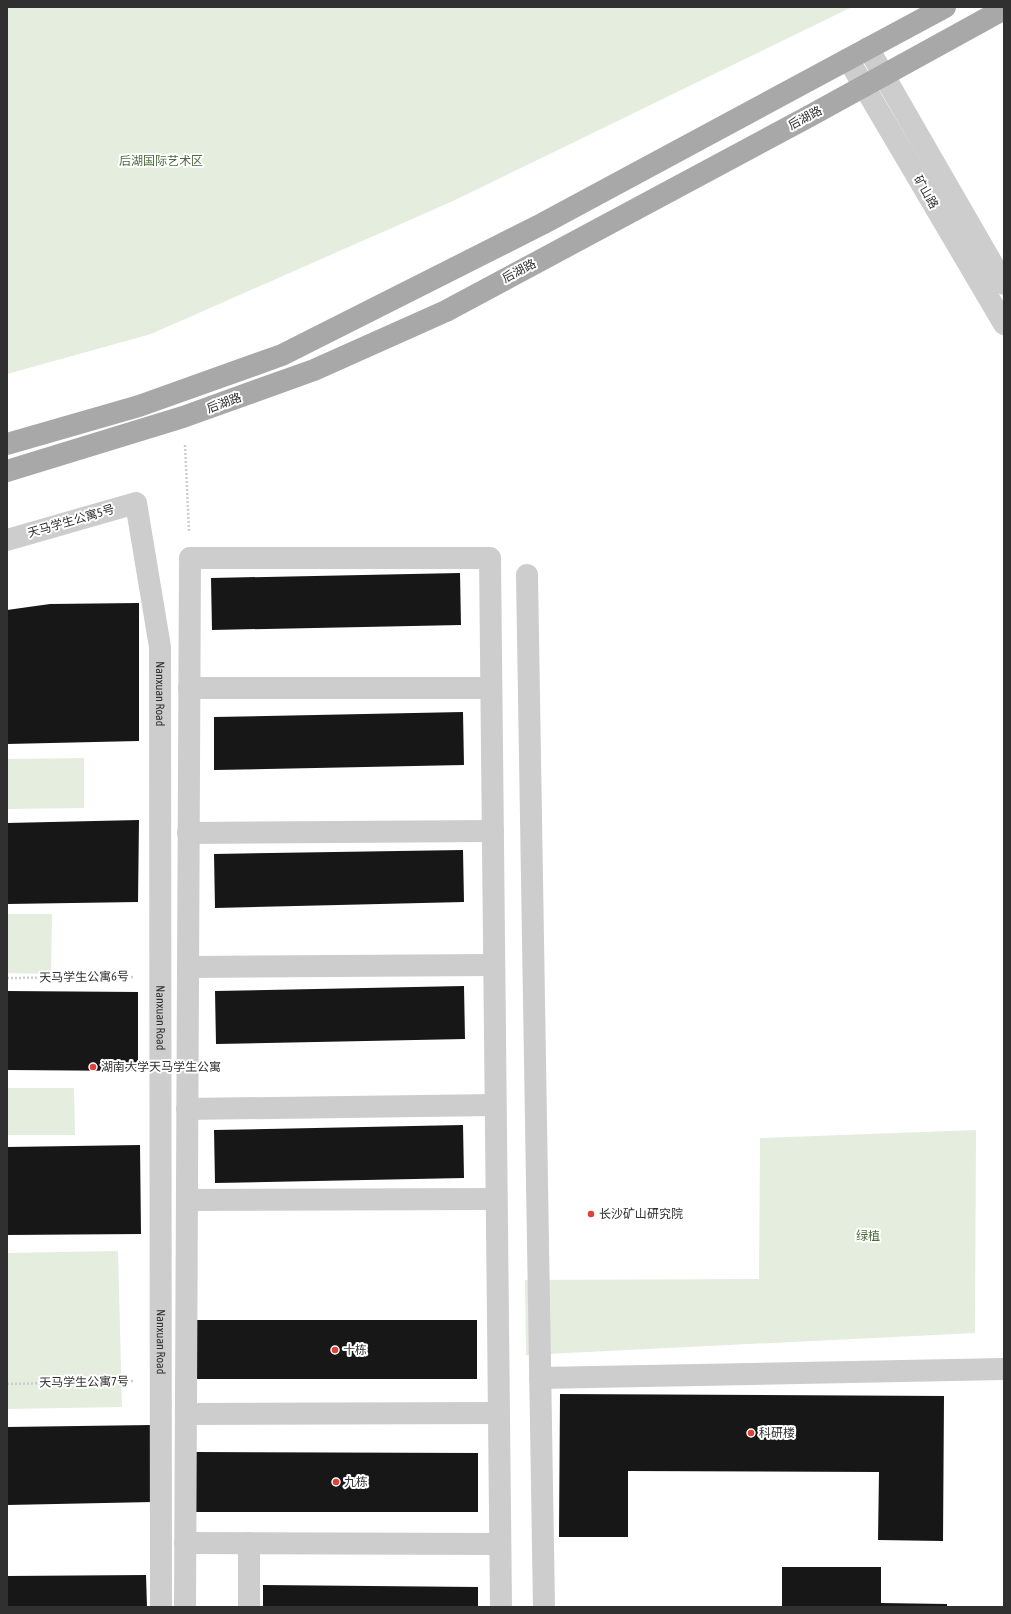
<svg xmlns="http://www.w3.org/2000/svg" width="1011" height="1614" font-family="'Asap Condensed','Noto Sans SC',sans-serif">
<style>
.green{fill:#e4edde}
.building{fill:#171717}
.lines{fill:none;stroke-linecap:round;stroke-linejoin:round}
.path{stroke:#cdcdcd;stroke-width:2.5;stroke-dasharray:2 2;stroke-linecap:butt}
.minor{stroke:#cdcdcd;stroke-width:22}
.major{stroke:#a8a8a8;stroke-width:22}
.poi-dot{fill:#e24037;stroke:#fff;stroke-width:1.5}
.labels{text-anchor:middle;stroke-width:4;stroke-linejoin:round;paint-order:stroke}
.street-label{font-size:12px;fill:#303030;stroke:#fff}
.park-label{font-size:12px;fill:#4d6b3e;stroke:#fff}
.poi-label{font-size:12px;fill:#303030;stroke:#fff;text-anchor:start}
</style>
<rect width="100%" height="100%" fill="#fff"/>
<path class="green" d="M7,7H852L453,201L151,334L7,374Z
M84,758V808L7,809V759Z
M7,914H52L51,974L7,973Z
M7,1088H74L75,1135H7Z
M976,1130L975,1333L526,1355L525,1280L759,1279L760,1138Z
M118,1251L122,1407L7,1409V1253Z"/>
<path class="building" d="M460,573L461,625L212,630L211,578Z
M139,603V741L7,744V610L50,604Z
M463,712L464,765L214,770V717Z
M139,820L138,902L7,904V823Z
M463,850L464,902L215,908L214,854Z
M464,986L465,1039L216,1044L215,991Z
M7,991L138,992V1071L7,1070Z
M463,1125L464,1178L215,1183L214,1130Z
M140,1145L141,1234L7,1235V1147Z
M193,1320H477V1379H193Z
M560,1394L944,1396L943,1541L878,1540L879,1472L628,1471V1537H559Z
M152,1425L153,1502L7,1505V1427Z
M195,1452L478,1453V1512H195Z
M782,1567H881V1603L947,1604V1607H782Z
M146,1575L147,1607H7V1576Z
M263,1585L478,1587V1607H263Z"/>
<g class="lines">
<path class="path" d="M185,445L189,531
M7,978L134,977
M7,1384L134,1381"/>
<g class="minor">
<path d="M868,48L1004,284"/>
<path d="M848,59L1004,324"/>
<path id="s1" d="M7,540L136,503L160,647L161,1607"/>
<path d="M527,575L544,1607"/>
<path d="M189,688H491"/>
<path d="M188,833L493,831"/>
<path d="M188,967L494,965"/>
<path d="M187,1109L495,1105"/>
<path d="M187,1200L496,1199"/>
<path d="M540,1378L1004,1369"/>
<path d="M186,1414L499,1413"/>
<path d="M185,1543L500,1544"/>
<path d="M249,1543V1607"/>
<path d="M185,1607L190,558H490L501,1607"/>
</g>
<path class="major" d="M7,444L139,406L282,355L542,224L945,7
M7,471L183,417L314,370L446,311L806,118L1004,9"/>
</g>
<g class="poi-dot">
<circle cx="93" cy="1067" r="4"/>
<circle cx="591" cy="1214" r="4"/>
<circle cx="335" cy="1350" r="4"/>
<circle cx="751" cy="1433" r="4"/>
<circle cx="336" cy="1482" r="4"/>
</g>
<g class="labels">
<g class="street-label">
<text transform="translate(805 118) rotate(-28)" y="4">后湖路</text>
<text transform="translate(926 192) rotate(60)" y="4">矿山路</text>
<text transform="translate(519 271) rotate(-28)" y="4">后湖路</text>
<text transform="translate(224 403) rotate(-20)" y="4">后湖路</text>
<text transform="translate(71 521) rotate(-16)" y="4">天马学生公寓5号</text>
<text dy="4" stroke="none"><textPath href="#s1" startOffset="327">Nanxuan Road</textPath></text>
<text transform="translate(84 977) rotate(-1)" y="4">天马学生公寓6号</text>
<text dy="4" stroke="none"><textPath href="#s1" startOffset="651">Nanxuan Road</textPath></text>
<text dy="4" stroke="none"><textPath href="#s1" startOffset="975">Nanxuan Road</textPath></text>
<text transform="translate(84 1382) rotate(-1)" y="4">天马学生公寓7号</text>
</g>
<g class="park-label">
<text x="161" y="165">后湖国际艺术区</text>
<text x="868" y="1240">绿植</text>
</g>
<g class="poi-label">
<text x="101" y="1071">湖南大学天马学生公寓</text>
<text x="599" y="1218">长沙矿山研究院</text>
<text x="343" y="1354">十栋</text>
<text x="759" y="1437">科研楼</text>
<text x="344" y="1486">九栋</text>
</g>
</g>
<rect width="1011" height="1614" fill="none" stroke="#303030" stroke-width="16"/>
</svg>
